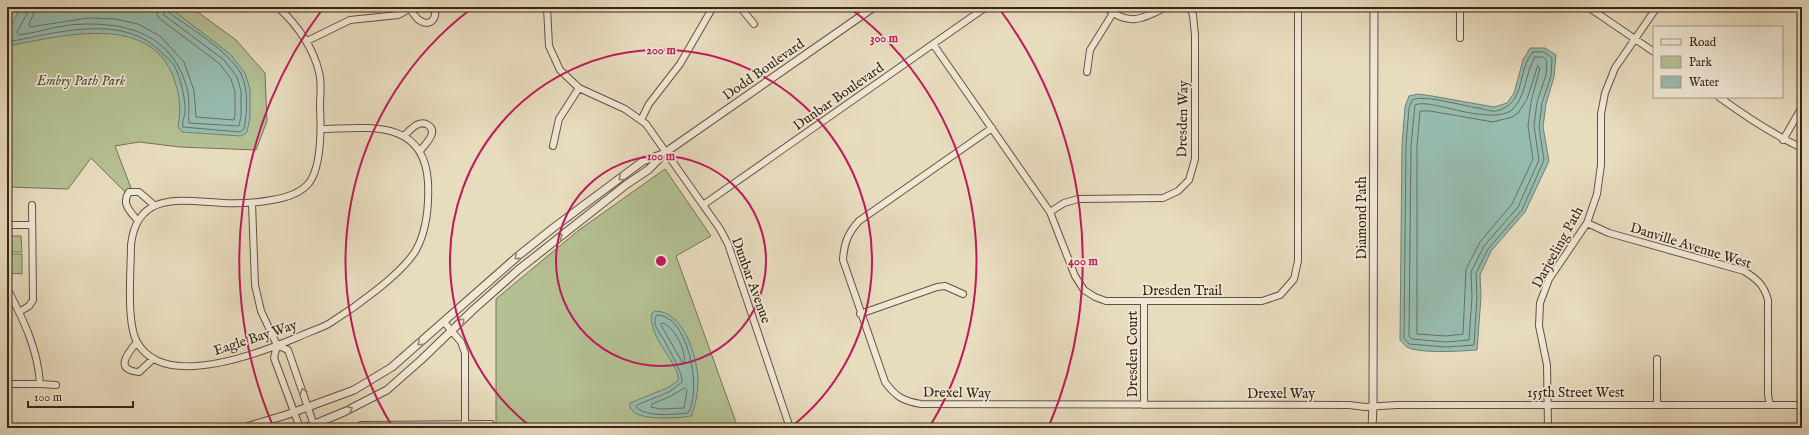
<svg xmlns="http://www.w3.org/2000/svg" width="1809" height="435" font-family="'IM FELL English',serif">
<style>
.green{fill:#b4c093;stroke:#767255}
.water{fill:#97bcaf;stroke:#717f72}
.lines{fill:none;stroke-linecap:round;stroke-linejoin:round}
.shore{stroke:#677063;stroke-width:1}
.minor-casing{stroke:#635241;stroke-width:8}
.tertiary-casing{stroke:#635241;stroke-width:9}
.minor{stroke:#f0e8d5;stroke-width:6}
.tertiary{stroke:#f0e8d5;stroke-width:7}
.oneway{stroke:#948676}
.ring{fill:none;stroke:#c2185b;stroke-width:2}
.labels{text-anchor:middle;stroke-width:3.5;stroke-linejoin:round;paint-order:stroke}
.street-label{font-size:14px;fill:#372417;stroke:#f0e8d5}
.park-label{font-size:14px;font-style:italic;fill:#564b36;stroke:#f0e8d5}
.centre{fill:#c2185b;stroke:#f0e8d5;stroke-width:2}
.ring-label{font-size:12px;text-anchor:middle;font-weight:bold;fill:#c2185b;stroke:#f0e8d5;stroke-width:3.5;stroke-linejoin:round;paint-order:stroke}
</style>
<rect width="100%" height="100%" fill="#e8dcbf"/>
<filter id="stains"><feTurbulence type="fractalNoise" baseFrequency=".005" numOctaves="4"/><feColorMatrix values="0 0 0 0 .2 0 0 0 0 .09 0 0 0 0 .02 0 0 0 .5 -.17"/></filter>
<radialGradient id="worn" r=".72"><stop offset=".6" stop-color="#630" stop-opacity="0"/><stop offset="1" stop-color="#630" stop-opacity=".3"/></radialGradient>
<path class="green" d="M7,7H191L236,40L265,73L267,121L256,150L180,147L139,142L115,146L131,188L125,192L91,158L68,189L7,187Z
M665,169L711,236L676,256L738,428H496V299L579,230Z
M7,236H21L22,252H7Z
M7,254H22V274L8,273Z"/>
<path class="water" d="M21,7H169L230,54L245,73L250,89V117L247,132L241,136L182,132L178,127C181,109 180,96 174,79C151,12 63,36 12,45L7,44V33Z
M1530,48H1545L1556,55L1554,77L1546,104L1543,127L1549,161L1525,212L1491,251L1480,275L1481,297L1477,350C1462,351 1420,354 1407,347C1405,346 1402,342 1400,340L1402,145L1405,107L1409,96L1418,94L1432,96L1494,107L1507,103L1514,93L1523,60Z
M655,311C684,311 697,356 698,380C698,391 696,405 691,416C680,418 627,423 630,403L667,388L678,381C682,366 646,336 652,313Z"/>
<g class="lines">
<path class="shore" d="M29,7L28,12L17,32L19,35C36,33 52,27 70,25C124,20 175,33 188,93C190,103 188,113 189,123L239,126L241,116V91L237,77L224,60L164,15L162,7
M35,7L34,13L29,24L30,27L88,18L115,19L138,24L160,36L184,62L194,91L196,117L234,120L235,115V92L231,79L220,64L160,19L157,14L156,7
M7,40L13,41C60,32 125,13 163,54C167,58 171,61 174,65C180,76 186,100 185,113C184,118 182,123 183,127L240,132L244,129C247,113 249,90 241,74C229,51 190,28 168,12L167,7
M1533,52H1544L1552,58L1551,76L1542,103L1539,127L1544,160L1522,210L1488,249L1476,273L1477,297L1474,345L1446,347L1409,344L1404,338L1406,145L1409,108L1412,100C1424,94 1463,106 1478,108C1484,109 1491,112 1496,111C1527,104 1516,71 1533,52Z
M1535,57H1543L1547,61L1546,75L1537,102L1534,126L1539,160L1518,207L1484,246L1471,272L1472,297L1469,340L1446,342L1412,339L1409,336L1411,145L1415,105C1422,102 1432,105 1439,106C1457,110 1501,123 1514,108C1527,93 1525,73 1535,57Z
M1538,66L1540,68L1531,102L1528,126L1533,159L1512,204L1480,242L1466,269L1463,334L1446,336L1417,334V146L1420,111H1430L1493,122L1512,117L1518,113L1527,99Z
M657,315C689,315 702,392 688,413C673,414 648,418 636,407L637,405L669,392L682,382C684,373 661,335 655,325V319Z
M662,323C674,325 687,352 684,363L682,362L661,325Z
M685,388L687,390L684,408L660,409L651,407L652,404L671,396Z"/>
<g class="minor-casing">
<path id="minor" d="M278,7C297,25 313,47 319,72C322,83 320,95 320,106C321,126 322,166 309,183C300,194 285,198 272,200C255,203 240,204 223,203C183,201 137,190 131,245C131,269 126,322 137,342C164,391 260,353 298,337C308,332 320,329 330,323C354,308 402,274 416,250C427,230 429,205 428,182C424,118 368,128 321,129
M547,7L549,46L560,70L579,88L625,109L646,124L720,229L728,244L789,425L788,428
M740,7L754,24
M1106,7C1127,27 1143,19 1166,7
M1460,7V38
M1588,7L1654,52
M410,9C413,13 415,17 419,20C430,28 438,18 434,7
M307,41L350,20L398,15L413,7
M933,44L1050,212L1075,276L1084,290L1095,297L1106,301H1262L1280,295L1294,279L1298,261V7
M1087,72L1090,50L1113,13
M1719,97C1745,116 1772,134 1802,148
M641,120L649,104L680,64L713,7
M992,128L859,221C848,233 844,243 843,260L885,382C896,397 903,401 921,404L1349,405L1365,407L1397,405H1802
M404,136C408,132 414,125 419,124C422,123 425,123 428,125C439,132 425,144 420,151
M1783,140L1802,107
M553,146L559,119L579,88
M252,203L255,285L261,311L277,345L288,350L315,428
M703,205L986,7
M1050,212L1064,203L1078,199L1163,198L1178,191L1189,180L1195,159V35L1193,15L1190,7
M138,221C130,211 121,204 129,192H139L154,205
M1587,223L1609,233L1744,271C1757,279 1764,285 1768,300V395L1770,405
M7,225H32
M7,288C23,319 38,349 40,384H7
M19,312L29,306L33,300L32,205
M860,314L937,287L945,286L963,294
M444,322L461,342L465,353V424
M137,342C127,354 114,370 139,372L153,359
M277,345L274,358L300,428
M1657,359V405
M40,384L56,385
M1144,405V302
M361,425L491,424
M1548,428L1547,365L1539,326L1540,303L1549,279L1587,223L1597,194L1601,165V114L1605,93L1615,68L1657,7"/>
</g>
<g class="tertiary-casing">
<path id="tertiary" d="M243,428L286,415L354,390L392,367L518,256L553,228L643,161L663,154
M305,428L344,412L387,390L421,360L473,310L518,270L627,184L648,170L666,152L874,7
M1372,428L1373,406L1374,7"/>
</g>
<use href="#minor" class="minor"/>
<use href="#tertiary" class="tertiary"/>
</g>
<defs><path id="oneway-chevron" d="M-2-3.5L2.5 0L-2 3.5" fill="none" stroke-width="1.6" stroke-linecap="round" stroke-linejoin="round"/></defs>
<g class="oneway">
<use href="#oneway-chevron" transform="translate(621 178) rotate(143)"/>
<use href="#oneway-chevron" transform="translate(560 236) rotate(-38)"/>
<use href="#oneway-chevron" transform="translate(517 257) rotate(139)"/>
<use href="#oneway-chevron" transform="translate(462 321) rotate(-44)"/>
<use href="#oneway-chevron" transform="translate(420 343) rotate(139)"/>
<use href="#oneway-chevron" transform="translate(303 391) rotate(-110)"/>
<use href="#oneway-chevron" transform="translate(350 409) rotate(-28)"/>
</g>
<g class="ring">
<circle cx="661" cy="261" r="105"/>
<path d="M531 427A211 211 0 1 1 791 427"/>
<path d="M392 426A316 316 0 0 1 471 9M851 9A316 316 0 0 1 930 426"/>
<path d="M273 426A422 422 0 0 1 324 7M998 7A422 422 0 0 1 1049 426"/>
</g>
<g class="labels">
<g class="street-label">
<text transform="translate(763 69) rotate(-35)" y="5">Dodd Boulevard</text>
<text transform="translate(838 96) rotate(-35)" y="5">Dunbar Boulevard</text>
<text transform="translate(1182 119) rotate(-89)" y="5">Dresden Way</text>
<text transform="translate(1361 218) rotate(-90)" y="5">Diamond Path</text>
<text transform="translate(1691 245) rotate(17)" y="5">Danville Avenue West</text>
<text transform="translate(1557 247) rotate(-61)" y="5">Darjeeling Path</text>
<text transform="translate(752 280) rotate(70)" y="5">Dunbar Avenue</text>
<text x="1182" y="295">Dresden Trail</text>
<text transform="translate(255 337) rotate(-18)" y="5">Eagle Bay Way</text>
<text transform="translate(1132 354) rotate(-90)" y="5">Dresden Court</text>
<text transform="translate(957 392) rotate(1)" y="5">Drexel Way</text>
<text x="1576" y="397">155th Street West</text>
<text x="1281" y="398">Drexel Way</text>
</g>
<g class="park-label">
<text x="81" y="85">Embry Path Park</text>
</g>
</g>
<circle cx="661" cy="261" r="6" class="centre"/>
<g class="ring-label">
<text x="884" y="42">300 m</text>
<text x="661" y="54">200 m</text>
<text x="661" y="160">100 m</text>
<text x="1083" y="265">400 m</text>
</g>
<rect width="1809" height="435" fill="none" stroke="#e8dcbf" stroke-width="24"/>
<rect x="8" y="8" width="1793" height="419" fill="none" stroke="#372417" stroke-width="2"/>
<rect x="12" y="12" width="1785" height="411" fill="none" stroke="#372417"/>
<rect x="1653" y="26" width="130" height="72" fill="#f0e8d5" stroke="#a69a89"/>
<rect x="1661" y="39" width="20" height="6" fill="#f0e8d5" stroke="#a69a89"/>
<text x="1689" y="46" font-size="12" fill="#372417">Road</text>
<rect x="1661" y="56" width="20" height="12" fill="#b4c093" stroke="#a69a89"/>
<text x="1689" y="66" font-size="12" fill="#372417">Park</text>
<rect x="1661" y="76" width="20" height="12" fill="#97bcaf" stroke="#a69a89"/>
<text x="1689" y="86" font-size="12" fill="#372417">Water</text>
<path d="M28 401v6h105v-6" fill="none" stroke="#372417" stroke-width="2"/>
<text x="34" y="401" font-size="12" fill="#372417" stroke="#f0e8d5" stroke-width="3" paint-order="stroke">100 m</text>
<rect width="100%" height="100%" filter="url(#stains)"/>
<rect width="100%" height="100%" fill="url(#worn)"/>
</svg>
